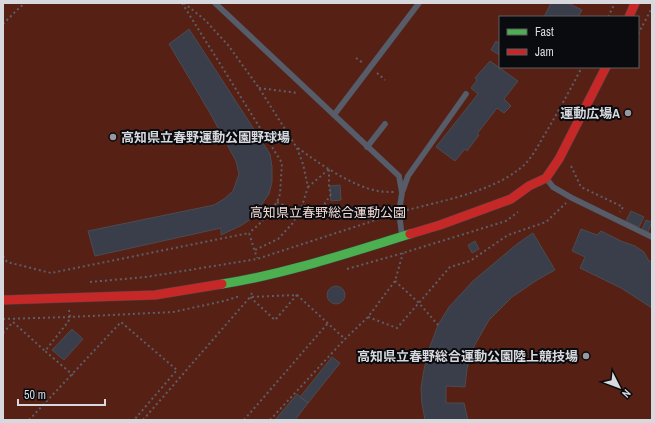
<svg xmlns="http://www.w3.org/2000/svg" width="655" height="423" font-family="'Archivo Narrow','Noto Sans JP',sans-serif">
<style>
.green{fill:#572014;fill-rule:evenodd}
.building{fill:#3a3d4a;stroke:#4b4c50}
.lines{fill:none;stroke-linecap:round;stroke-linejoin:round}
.lane-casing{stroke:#3f4043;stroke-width:6}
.fast-casing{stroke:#3f4043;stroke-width:10}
.jam-casing{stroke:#3f4043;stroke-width:10}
.path{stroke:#5c5f68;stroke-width:2;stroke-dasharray:2 3;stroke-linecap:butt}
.lane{stroke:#585c68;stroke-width:5.5}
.fast{stroke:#4caf50;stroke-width:9}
.jam{stroke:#c62828;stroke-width:9}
.poi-dot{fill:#98999e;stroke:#0a0b0f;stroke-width:1.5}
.labels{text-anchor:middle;stroke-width:4;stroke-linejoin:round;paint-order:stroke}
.poi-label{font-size:13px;font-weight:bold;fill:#d8d9de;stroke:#0a0b0f;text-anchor:end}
.park-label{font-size:13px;fill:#f4dcd7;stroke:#0a0b0f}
</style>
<rect width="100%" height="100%" fill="#212327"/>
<path class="green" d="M3,3H652V420H3ZM500,17H638V67H500Z"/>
<path class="building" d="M551,3H568L582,10L578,17H544Z
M189,29L270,154L272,167V182L269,194L252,218L242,225L221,235V228L95,256L88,231L214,205L224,199L233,191L239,174L236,161L210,113L169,44Z
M496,41L500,44V55L491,50Z
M490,61L518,81L504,99L511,106L504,113L497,108L477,134L479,135L467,151L465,149L455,161L436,147L478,94L471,88L477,80L475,78Z
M340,185L341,200L331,201L330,186Z
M631,211L644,217L639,227L626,221Z
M646,220L652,222L648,232L642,229Z
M581,229L597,235L601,231L621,241L635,246L644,252L649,261H652V308L621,288L580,268L585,257L572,251Z
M533,233L555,270L537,280L512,297L489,320L472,350L467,369L465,387L446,386V403H464L468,420H425L422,404L421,388L424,370L428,352L438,325L449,307L473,281L517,244Z
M475,241L479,249L472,253L468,245Z
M327 295a9 9 0 1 1 18 0a9 9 0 1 1-18 0Z
M72,329L83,339L64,360L52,350Z
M332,357L340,363L308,403L300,397Z
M297,394L308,403L295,420H275Z"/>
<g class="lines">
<g class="lane-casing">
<path id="lane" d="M215,3L399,176L402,193L399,212L402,236
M334,115L419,3
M367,147L385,124
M546,178L553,187L572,198L652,237
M403,190L408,176L466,94"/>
</g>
<g class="fast-casing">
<path id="fast" d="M222,284C286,274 348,253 410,234"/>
</g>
<g class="jam-casing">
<path id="jam" d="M629,17L635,3
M410,234L440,225L511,199L529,186L546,178L559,159L606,67
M3,300L155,295L222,284"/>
</g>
<path class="path" d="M182,3L282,163L280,194L277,202L266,218L249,233
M184,3L205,20L228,45L259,88L297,148L303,164L308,187L301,209L292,224L278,239L255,250
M608,17L615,3
M3,24L19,8L25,3
M638,34L652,8
M356,58L363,63
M377,73L385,80
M259,88L298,93
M298,148C318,163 355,188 379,191C384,192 389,192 395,192
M571,166L581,187L623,207L620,212
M308,187L329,169
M277,202L296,211
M301,207C322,209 320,212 331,194L329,188V169
M407,210C439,202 492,191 518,170C531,161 537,147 545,134C558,112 570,90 582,67
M3,256L7,262L51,273L249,233L257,258
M347,269L403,253L506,221L518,212
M395,281L419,303L438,325
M90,282L146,277L257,259L391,215
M297,295L345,339
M69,310L70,317L68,322L45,351L73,375
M368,317L397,328L450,267L470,261L508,235L546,222L566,203
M3,319L70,317L173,312L224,301L240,296
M3,333L13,322L45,351
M29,420L121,322L177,370L134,420
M143,420L250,297L297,295L275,320L250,297L252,293
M244,420L328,323
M270,420L345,339L368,317L395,281L403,253"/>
<use href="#lane" class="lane"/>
<use href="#fast" class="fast"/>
<use href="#jam" class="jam"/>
</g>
<g class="poi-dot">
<circle cx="628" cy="113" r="4"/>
<circle cx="113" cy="137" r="4"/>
<circle cx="586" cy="356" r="4"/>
</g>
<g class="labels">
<g class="poi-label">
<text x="620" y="118">運動広場A</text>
<text x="121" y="142" text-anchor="start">高知県立春野運動公園野球場</text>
<text x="578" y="361">高知県立春野総合運動公園陸上競技場</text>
</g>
<g class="park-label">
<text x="328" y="217">高知県立春野総合運動公園</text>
</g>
</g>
<rect width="655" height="423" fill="none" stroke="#d8d9de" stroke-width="8"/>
<rect x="499" y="16" width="140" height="52" fill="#0a0b0f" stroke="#5c5d62"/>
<rect x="507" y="29" width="20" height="6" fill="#4caf50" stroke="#5c5d62"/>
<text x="535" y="36" font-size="12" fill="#d8d9de">Fast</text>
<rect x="507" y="49" width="20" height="6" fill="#c62828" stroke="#5c5d62"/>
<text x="535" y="56" font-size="12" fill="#d8d9de">Jam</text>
<g transform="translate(619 387) rotate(132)" stroke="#0a0b0f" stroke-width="3" paint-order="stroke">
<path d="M0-3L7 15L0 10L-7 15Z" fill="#d8d9de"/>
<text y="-6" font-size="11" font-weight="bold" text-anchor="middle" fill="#d8d9de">N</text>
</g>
<path d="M18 399v6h87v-6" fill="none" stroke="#d8d9de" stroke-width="2"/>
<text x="24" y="399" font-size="12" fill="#d8d9de" stroke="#0a0b0f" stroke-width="3" paint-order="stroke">50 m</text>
</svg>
